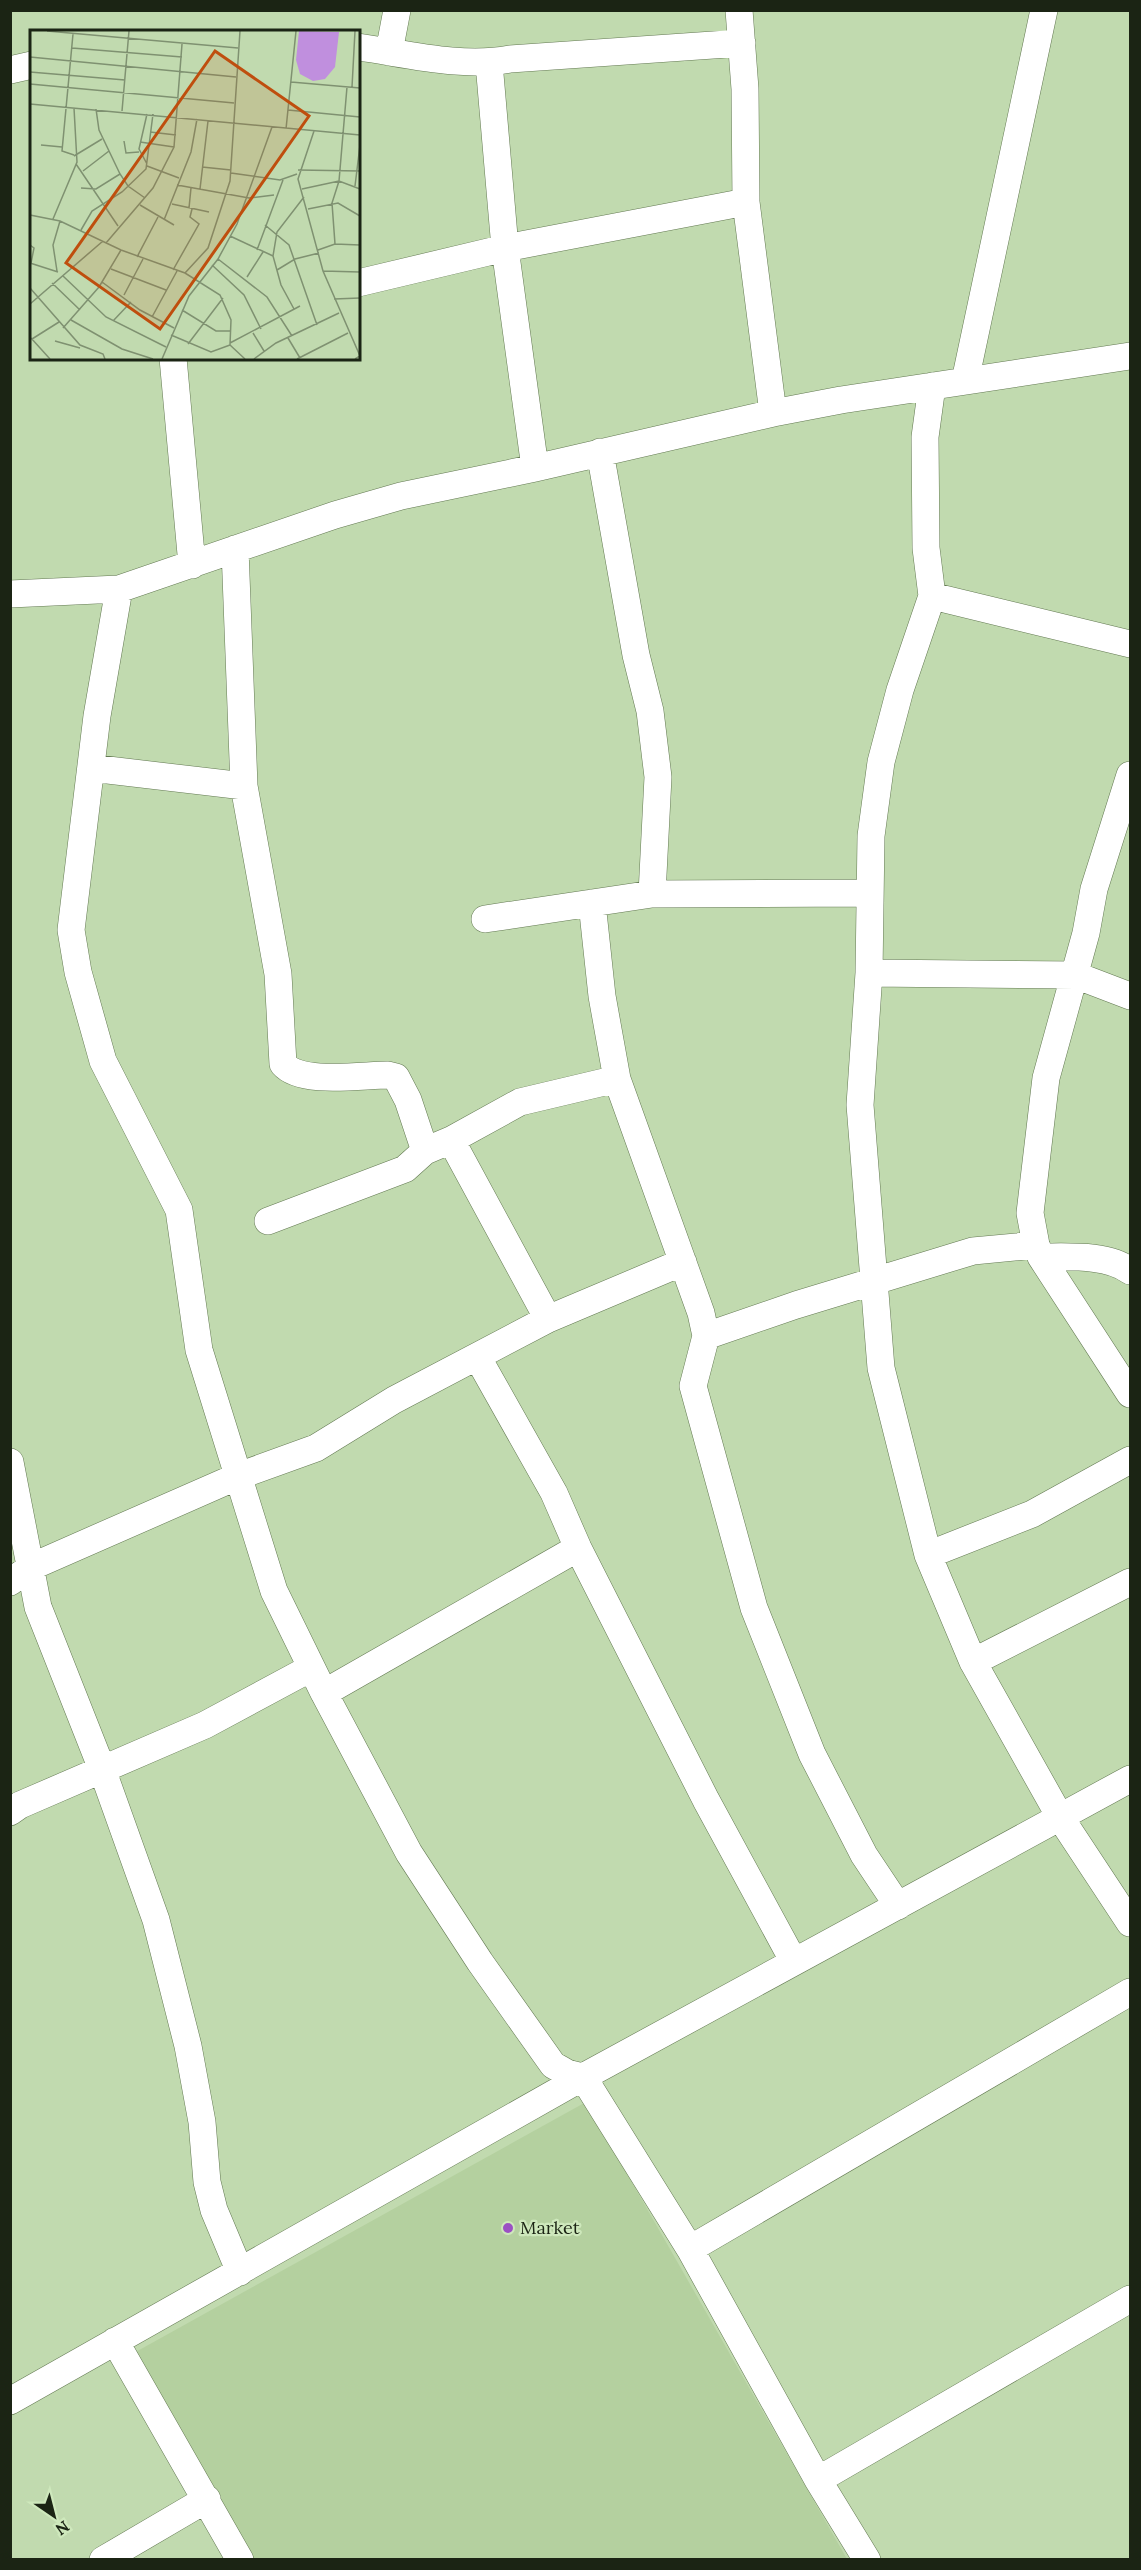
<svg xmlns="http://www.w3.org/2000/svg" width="1141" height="2570" font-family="Lora,serif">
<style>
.built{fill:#b4d09f}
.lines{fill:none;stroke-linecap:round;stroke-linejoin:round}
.minor-casing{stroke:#637952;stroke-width:28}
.minor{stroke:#fff;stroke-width:27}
.poi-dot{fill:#9b50c3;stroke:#cee8bc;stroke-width:2}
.labels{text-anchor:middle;stroke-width:4.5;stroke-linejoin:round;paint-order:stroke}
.poi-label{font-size:18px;fill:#1b2414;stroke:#cee8bc;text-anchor:start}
.inset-road{fill:none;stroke:#7f9171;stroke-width:1.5}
.view{fill:#bf4e0e;fill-opacity:0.15;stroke:#bf4e0e;stroke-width:3}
.inset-edge{fill:none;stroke:#1b2414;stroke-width:3}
</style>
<rect width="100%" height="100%" fill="#c1daaf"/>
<path class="built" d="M586,2102L847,2559H250L132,2354Z"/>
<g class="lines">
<g class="minor-casing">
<path id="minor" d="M739,10L745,89L746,202L773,413
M358,47C408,54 461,68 510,59L742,43
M389,52L397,10
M489,63L505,248L535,468
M10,70L32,65
M358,283L505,248L746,202
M173,358L192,565
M965,381L1044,10
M932,386L925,437L926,548L932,596L900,690L881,762L871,836L869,973L860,1105L881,1368L928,1555L973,1662L1060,1817L1130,1923
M600,452L636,655L650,711L658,777L652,894
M235,549L244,786L278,974L283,1064C301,1085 362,1075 388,1075L396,1077L408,1100L425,1151
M119,589L97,716L71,930L78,972L103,1061L179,1210L199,1350L274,1591L324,1693L409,1853L480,1962L553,2065L567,2073L583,2077L690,2249L818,2480L867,2560
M10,594L119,589L335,515L401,496L535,468L773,413L841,400L1130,356
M932,596L1130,644
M91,768L244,786
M1130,775L1094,889L1086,933L1046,1078L1030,1213L1036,1245L1041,1257L1130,1394
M592,903L602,996L617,1079L701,1313L706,1336L693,1386L754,1608L812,1754L864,1855L898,1906
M485,919L652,894L870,893
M869,973L1075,975L1130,996
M451,1140L548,1319
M268,1221L405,1169L425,1151L451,1140L520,1102L617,1079
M1041,1257C1068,1257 1108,1254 1130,1271
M706,1336L796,1305L973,1251L1036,1245
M478,1358L554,1493L578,1548L706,1800L794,1962
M10,1462L38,1607L102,1769L156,1920L188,2046L202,2122L207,2182L214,2210L240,2272
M928,1555L1032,1514L1130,1460
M10,1582L31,1567L236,1477L316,1448L394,1400L548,1319L683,1262
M973,1662L1130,1582
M324,1693L578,1548
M10,1812L20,1805L205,1725L311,1668
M690,2249L1130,1992
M115,2341L240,2560
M10,2401L583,2077L1130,1779
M818,2480L1130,2299
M103,2560L207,2499"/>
</g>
<use href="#minor" class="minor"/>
</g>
<circle class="poi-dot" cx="508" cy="2228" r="6"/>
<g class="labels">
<g class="poi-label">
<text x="520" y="2234">Market</text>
</g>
</g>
<g transform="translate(30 30)">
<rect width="330" height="330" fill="#c1daaf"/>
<path d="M269,1L309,2L305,37L295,49L283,51L270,44L266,30Z" fill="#c08fde"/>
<path class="inset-road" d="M17,1L208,18M43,4L32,121L44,125M42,18L152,27M0,27L206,47M0,42L95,50M261,52L330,58M0,54L204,73M322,57L325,1M0,74L330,105M66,79L69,100L90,144L98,156L115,168M258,80L330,87M92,81L99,1M0,90V126M256,99L266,1M284,101L268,149L293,241L330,326L325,329M120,102L146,105M94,111L96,123L109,122M110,112L144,117M11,115L32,117M44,126L72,109M0,129V178M46,134L88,196M117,134L109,119L117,84M117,136L149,148M172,137L201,140M268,140L330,141M53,141L79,121M201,143L250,150L267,144M147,155L219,168L244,165M325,156L330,115M51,158L66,159L90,144M170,159L178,91M272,159L309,151L330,159M142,174L179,182M110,175L144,195M159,178L161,158M278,179L308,173L330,186M0,185L30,191L91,220L155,243L190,265L201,290L200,315L215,329M23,189L47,132L44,78M134,190L161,122L167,89M235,195L259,215L287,295M51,200L62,181L92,162L116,139L123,84M200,206L243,226M76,213L123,158L144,117L152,14M305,214L302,173L309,151L317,57M0,215L4,218L1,233M227,220L253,150M288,220L305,214L330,215M107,227L128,187M188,229L237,267L262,306M0,233L28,242M182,235L214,265L231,299M81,239L136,260M143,240L169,194L160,187L162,179M247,240L265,229L289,223M27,241L23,215L30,191M293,241L330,242M155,243L178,218L200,151L210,1M33,246L76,287L136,317M217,247L233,222M72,252L110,280L144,298M22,253L50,280M0,258L50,315L73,324L75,329M94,265L113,229M304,269L330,268M0,274L73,211M264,279L251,255L243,226L247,202L274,167M152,280L186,301H200M122,287L147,241M41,290L92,319L123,329M83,291L101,272M33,298L69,257L91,220M223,303L234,321M141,305L181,322L200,315M1,308L20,329M258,308L270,328M2,309L29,292M25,311L50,318M200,313L270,276M158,314L193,268M132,329L159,266L188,229L207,194L242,97M224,329L246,313L309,283M267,329L318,303"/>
<path class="view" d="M185,21L279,86L130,299L36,233Z"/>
<rect width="330" height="330" class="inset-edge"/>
</g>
<rect width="1141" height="2570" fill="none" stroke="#1b2414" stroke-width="24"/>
<g transform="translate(54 2516) rotate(145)" stroke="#cee8bc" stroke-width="4.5" paint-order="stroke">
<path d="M0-4.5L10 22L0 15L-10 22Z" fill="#1b2414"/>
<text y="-9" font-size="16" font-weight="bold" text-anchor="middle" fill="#1b2414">N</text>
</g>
</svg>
